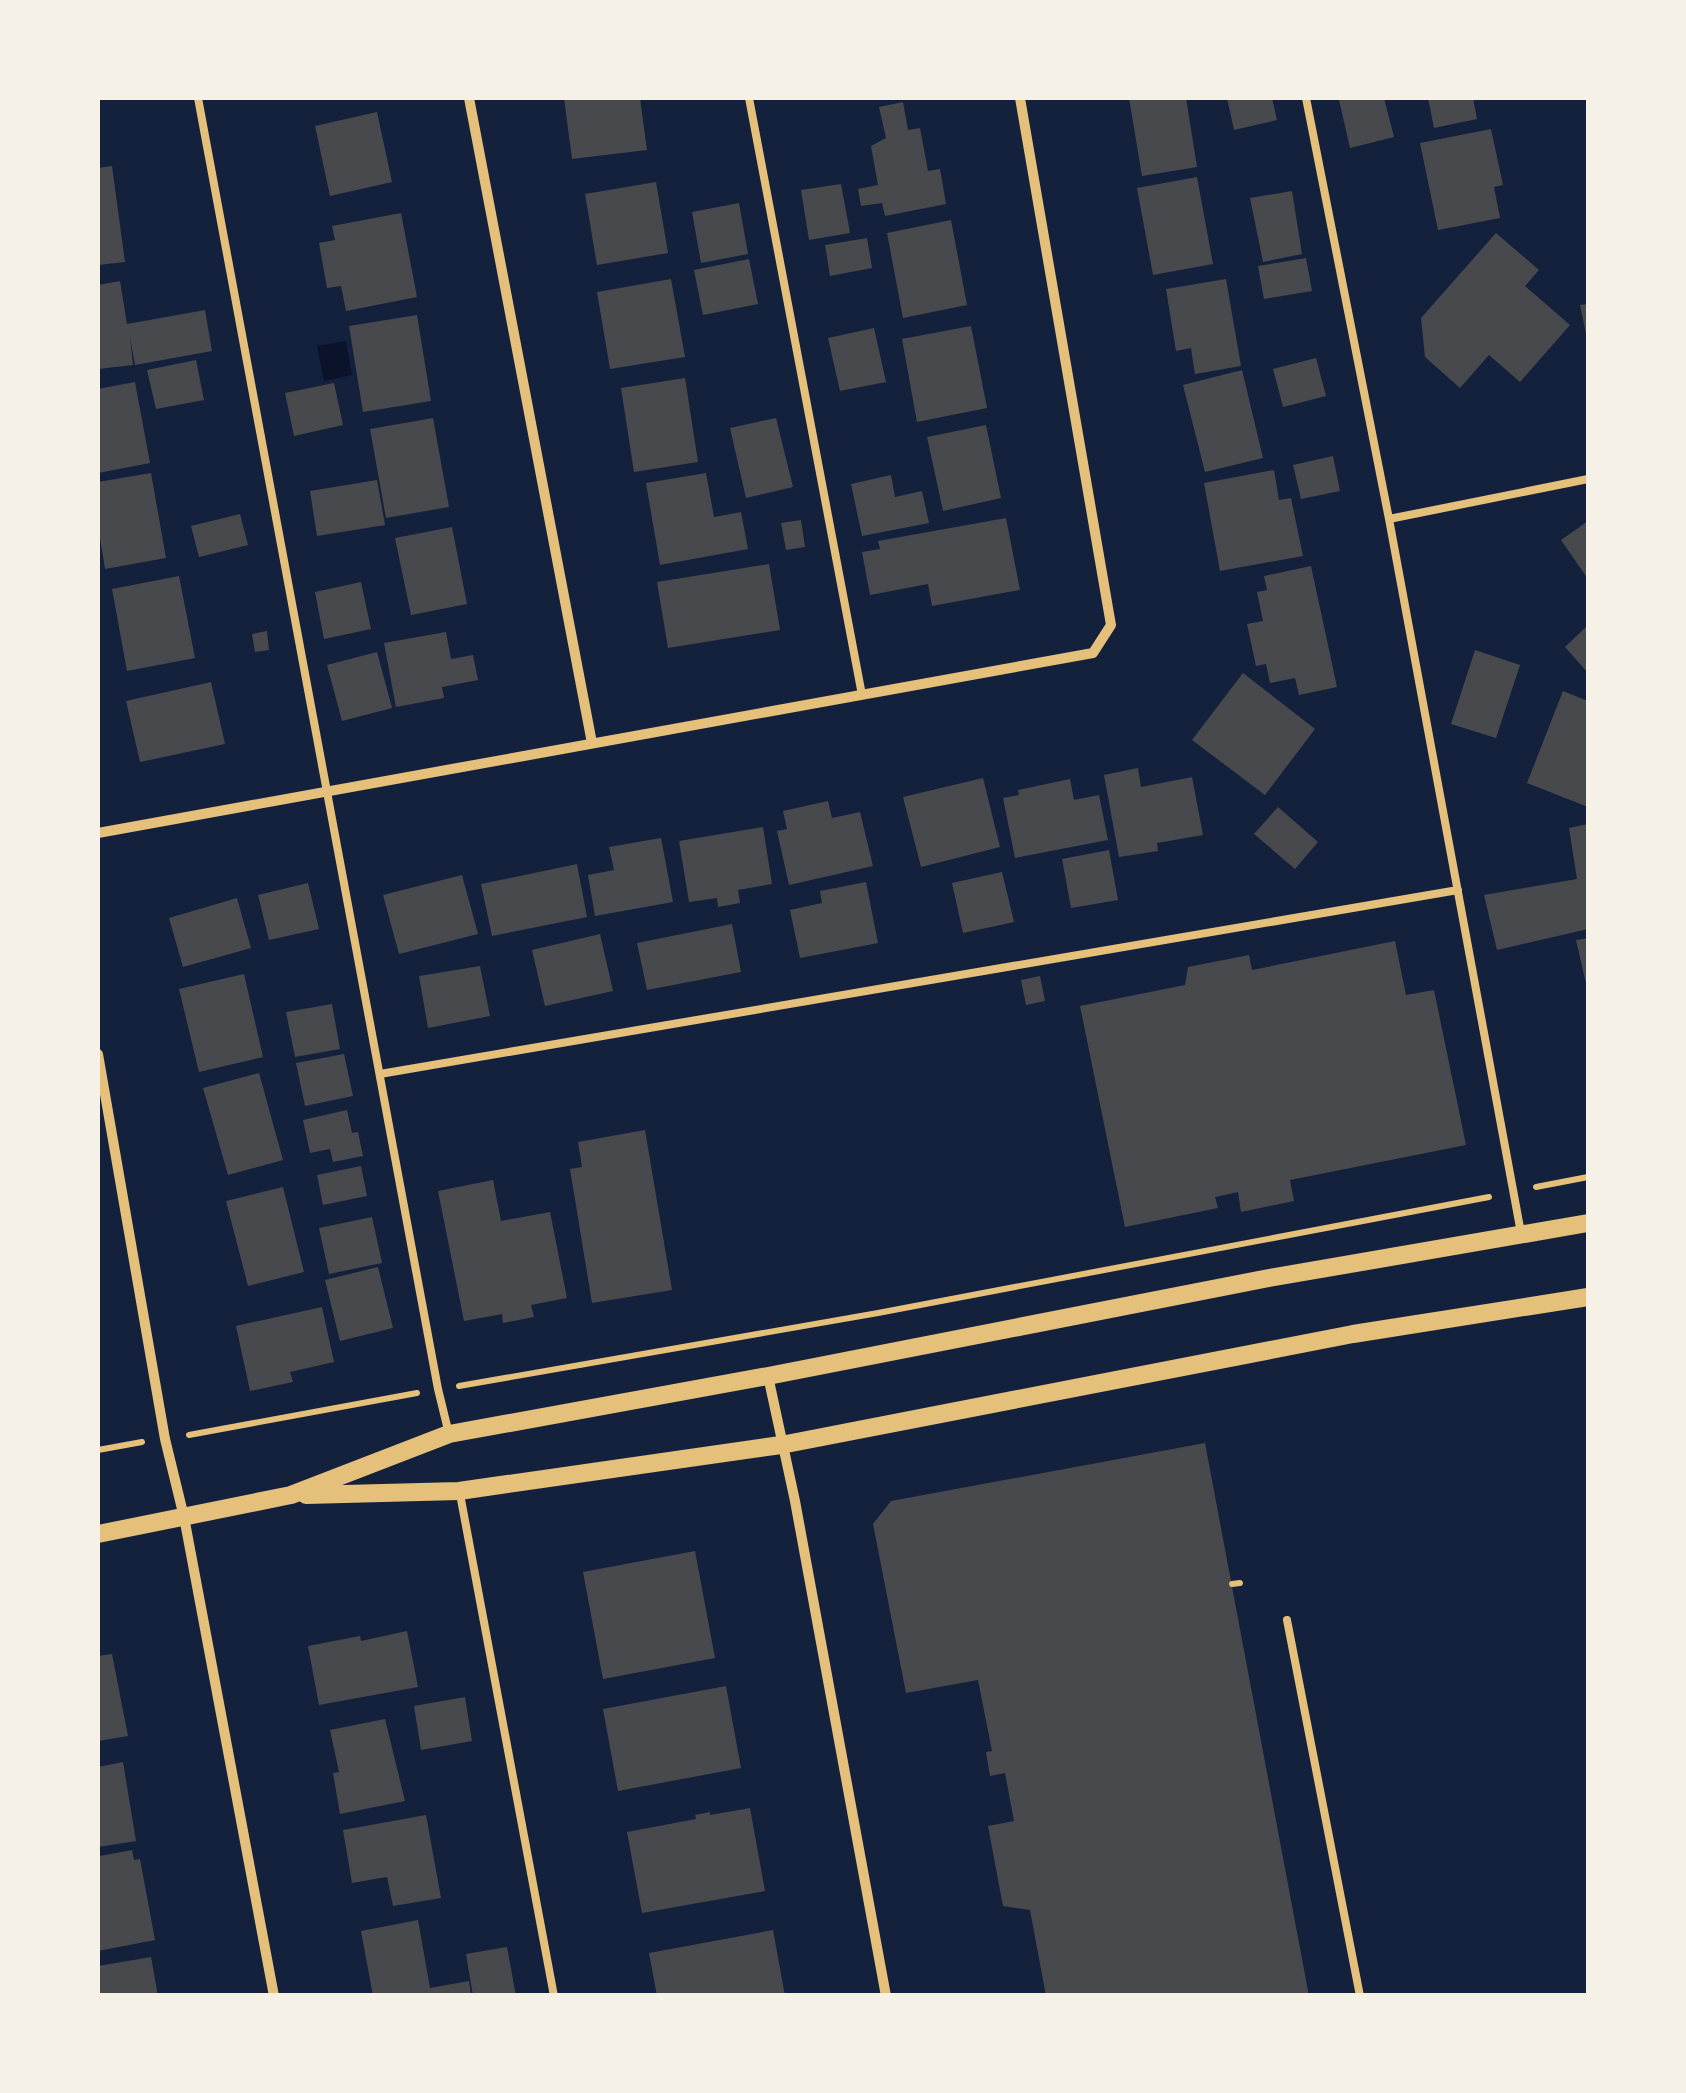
<svg xmlns="http://www.w3.org/2000/svg" width="1686" height="2093" font-family="'Source Sans 3',sans-serif">
<style>
.water{fill:#0b132b}
.building{fill:#48494c}
.lines{fill:none;stroke-linecap:round;stroke-linejoin:round}
.path{stroke:#e5c07b;stroke-width:6}
.service{stroke:#e5c07b;stroke-width:8}
.minor{stroke:#e5c07b;stroke-width:10}
.tertiary{stroke:#e5c07b;stroke-width:18}
</style>
<rect width="100%" height="100%" fill="#14213d"/>
<path class="water" d="M346,341L352,375L324,381L317,346Z"/>
<path class="building" d="M564,98H640L647,150L572,159Z
M1129,98H1186L1197,167L1142,176Z
M1227,98H1272L1277,120L1234,130Z
M1351,98H1384L1394,137L1350,148L1339,100Z
M1428,98H1473L1477,119L1434,128Z
M903,102L908,130L920,128L928,171L940,169L946,204L885,216L882,203L861,206L858,189L878,185L871,146L886,138L879,107Z
M377,112L392,182L330,196L315,126Z
M1491,129L1503,185L1494,187L1500,218L1438,230L1420,143Z
M112,166L125,262L98,265V168Z
M1197,177L1213,264L1153,275L1137,188Z
M656,182L668,253L597,265L585,194Z
M841,184L850,233L809,240L801,190Z
M1292,191L1302,254L1263,262L1250,198Z
M739,203L748,254L701,263L692,212Z
M401,213L417,297L346,311L341,286L327,288L319,243L335,240L332,226Z
M951,220L967,305L903,318L887,233Z
M1496,233L1539,270L1525,286L1570,325L1520,382L1489,355L1460,388L1425,357L1421,318Z
M867,238L872,268L830,276L825,245Z
M1306,258L1312,291L1264,299L1258,266Z
M749,259L758,304L703,315L694,270Z
M671,279L685,357L610,369L597,292Z
M1226,279L1241,366L1195,374L1191,348L1176,351L1166,289Z
M120,281L127,324L205,310L212,351L135,365L130,337L133,365L98,369V285Z
M1588,304V338L1587,339L1580,305Z
M417,315L431,401L363,412L349,326Z
M971,326L987,408L917,422L902,339Z
M874,328L886,382L840,391L828,338Z
M1316,358L1326,396L1283,407L1273,369Z
M196,360L204,400L156,409L147,370Z
M1242,370L1263,458L1205,472L1183,385Z
M685,378L698,462L634,472L621,388Z
M135,382L150,463L98,473V389Z
M334,383L343,425L294,436L285,393Z
M433,418L449,507L386,518L370,429Z
M776,418L793,487L746,498L730,428Z
M986,425L1001,498L943,511L927,437Z
M1333,456L1340,491L1301,499L1293,465Z
M1274,470L1279,500L1291,498L1303,556L1220,571L1204,483Z
M151,473L166,558L105,569L98,525V482Z
M706,473L714,517L741,512L748,549L660,565L646,483Z
M891,475L895,497L922,491L929,523L862,536L851,484Z
M377,480L385,525L317,536L310,491Z
M240,514L248,545L199,557L191,526Z
M1006,518L1020,590L932,606L928,584L870,595L862,552L880,549L878,541Z
M801,520L805,547L786,550L781,523Z
M1588,521V579L1561,540Z
M452,527L467,604L411,615L395,538Z
M769,564L780,630L668,648L657,582Z
M1311,566L1337,687L1299,695L1295,678L1270,683L1266,664L1256,666L1247,624L1263,621L1257,592L1267,590L1264,576Z
M179,576L195,658L127,671L112,589Z
M361,582L371,629L324,639L315,592Z
M1588,625V673L1565,647Z
M267,631L269,650L255,652L252,634Z
M446,632L451,659L473,655L478,680L442,687L444,698L396,707L384,643Z
M1475,650L1520,665L1496,738L1451,724Z
M377,652L392,708L342,721L327,665Z
M1243,673L1315,729L1265,795L1192,740Z
M211,682L225,744L140,762L126,701Z
M1563,691L1588,701V807L1527,783Z
M1138,768L1141,787L1192,777L1203,835L1157,843L1158,851L1119,857L1104,775Z
M983,778L1000,847L921,867L903,797Z
M1070,779L1074,800L1099,795L1108,840L1015,858L1003,798L1019,795L1018,790Z
M828,801L832,818L860,812L873,866L789,885L777,831L787,829L783,811Z
M1278,807L1318,842L1295,869L1254,834Z
M1588,824V929L1497,950L1484,895L1577,879L1569,828Z
M763,827L772,884L738,890L740,903L718,907L717,898L689,902L679,841Z
M661,838L673,902L595,916L588,875L614,870L609,847Z
M1109,850L1118,900L1071,908L1062,859Z
M577,864L587,917L492,936L481,884Z
M1002,872L1014,922L963,933L952,883Z
M462,875L478,934L399,954L383,895Z
M866,882L878,943L800,958L790,910L822,903L820,891Z
M308,883L319,929L269,940L258,895Z
M237,898L251,948L183,967L169,918Z
M732,924L741,972L647,990L637,943Z
M600,934L613,991L545,1006L532,950Z
M1588,938V988H1587L1576,940Z
M1395,941L1406,995L1434,990L1466,1145L1290,1180L1294,1201L1241,1212L1238,1192L1215,1197L1218,1208L1125,1227L1080,1006L1185,985L1188,967L1249,955L1252,970Z
M480,966L490,1016L428,1028L419,976Z
M244,974L263,1057L199,1072L179,989Z
M1040,976L1045,1001L1026,1005L1021,980Z
M332,1004L340,1049L295,1057L286,1012Z
M344,1054L353,1096L305,1106L296,1063Z
M259,1073L283,1160L228,1175L203,1088Z
M347,1110L352,1133L358,1132L363,1156L333,1162L330,1149L310,1153L303,1120Z
M645,1130L672,1290L592,1303L570,1169L582,1167L578,1142Z
M361,1166L367,1196L323,1205L317,1175Z
M493,1180L501,1221L550,1212L567,1298L531,1305L534,1317L503,1323L502,1314L464,1321L438,1191Z
M283,1187L304,1272L248,1286L226,1201Z
M372,1217L382,1263L329,1274L319,1228Z
M378,1267L393,1328L340,1341L325,1280Z
M322,1307L334,1362L290,1372L293,1382L250,1391L236,1326Z
M1205,1443L1309,1996H1046L1030,1910L1003,1906L988,1826L1014,1821L1005,1773L990,1776L986,1752L992,1751L978,1680L906,1693L873,1524L891,1501Z
M695,1551L715,1658L603,1679L583,1572Z
M407,1631L418,1687L319,1705L308,1646L360,1636L361,1641Z
M112,1654L128,1736L98,1741V1656Z
M726,1686L741,1768L618,1791L603,1709Z
M465,1697L472,1741L421,1750L414,1706Z
M385,1719L405,1801L340,1814L333,1773L339,1772L330,1730Z
M123,1762L136,1841L98,1847V1767Z
M750,1808L765,1891L642,1913L627,1832L696,1819L695,1815L710,1812V1815Z
M426,1815L441,1898L393,1906L387,1877L352,1883L343,1830Z
M132,1850L134,1860L140,1859L155,1940L98,1951L100,1856Z
M418,1920L430,1988L469,1981L471,1996H373L361,1931Z
M773,1930L785,1996H657L649,1953Z
M507,1947L516,1996H473L466,1954Z
M151,1957L158,1996H98V1966Z"/>
<g class="lines">
<path class="path" d="M1536,1187L1588,1177
M459,1386L878,1313L1489,1197
M189,1435L417,1393
M98,1450L142,1442
M1232,1584L1240,1583"/>
<path class="service" d="M198,98L438,1389L449,1434
M749,98L862,695
M1306,98L1389,519L1521,1233
M1389,519L1588,479
M380,1074L1458,890
M460,1494L554,1996
M1287,1620L1360,1996"/>
<path class="minor" d="M469,98L592,743
M98,833L1093,653L1111,625L1020,98
M98,1054L165,1439L184,1517L274,1996
M768,1376L795,1501L886,1996"/>
<path class="tertiary" d="M306,1495L459,1491L781,1445L1353,1334L1588,1297
M98,1534L291,1495L449,1434L768,1376L1269,1278L1588,1223"/>
</g>
<rect width="1686" height="2093" fill="none" stroke="#f6f1e7" stroke-width="200"/>
</svg>
